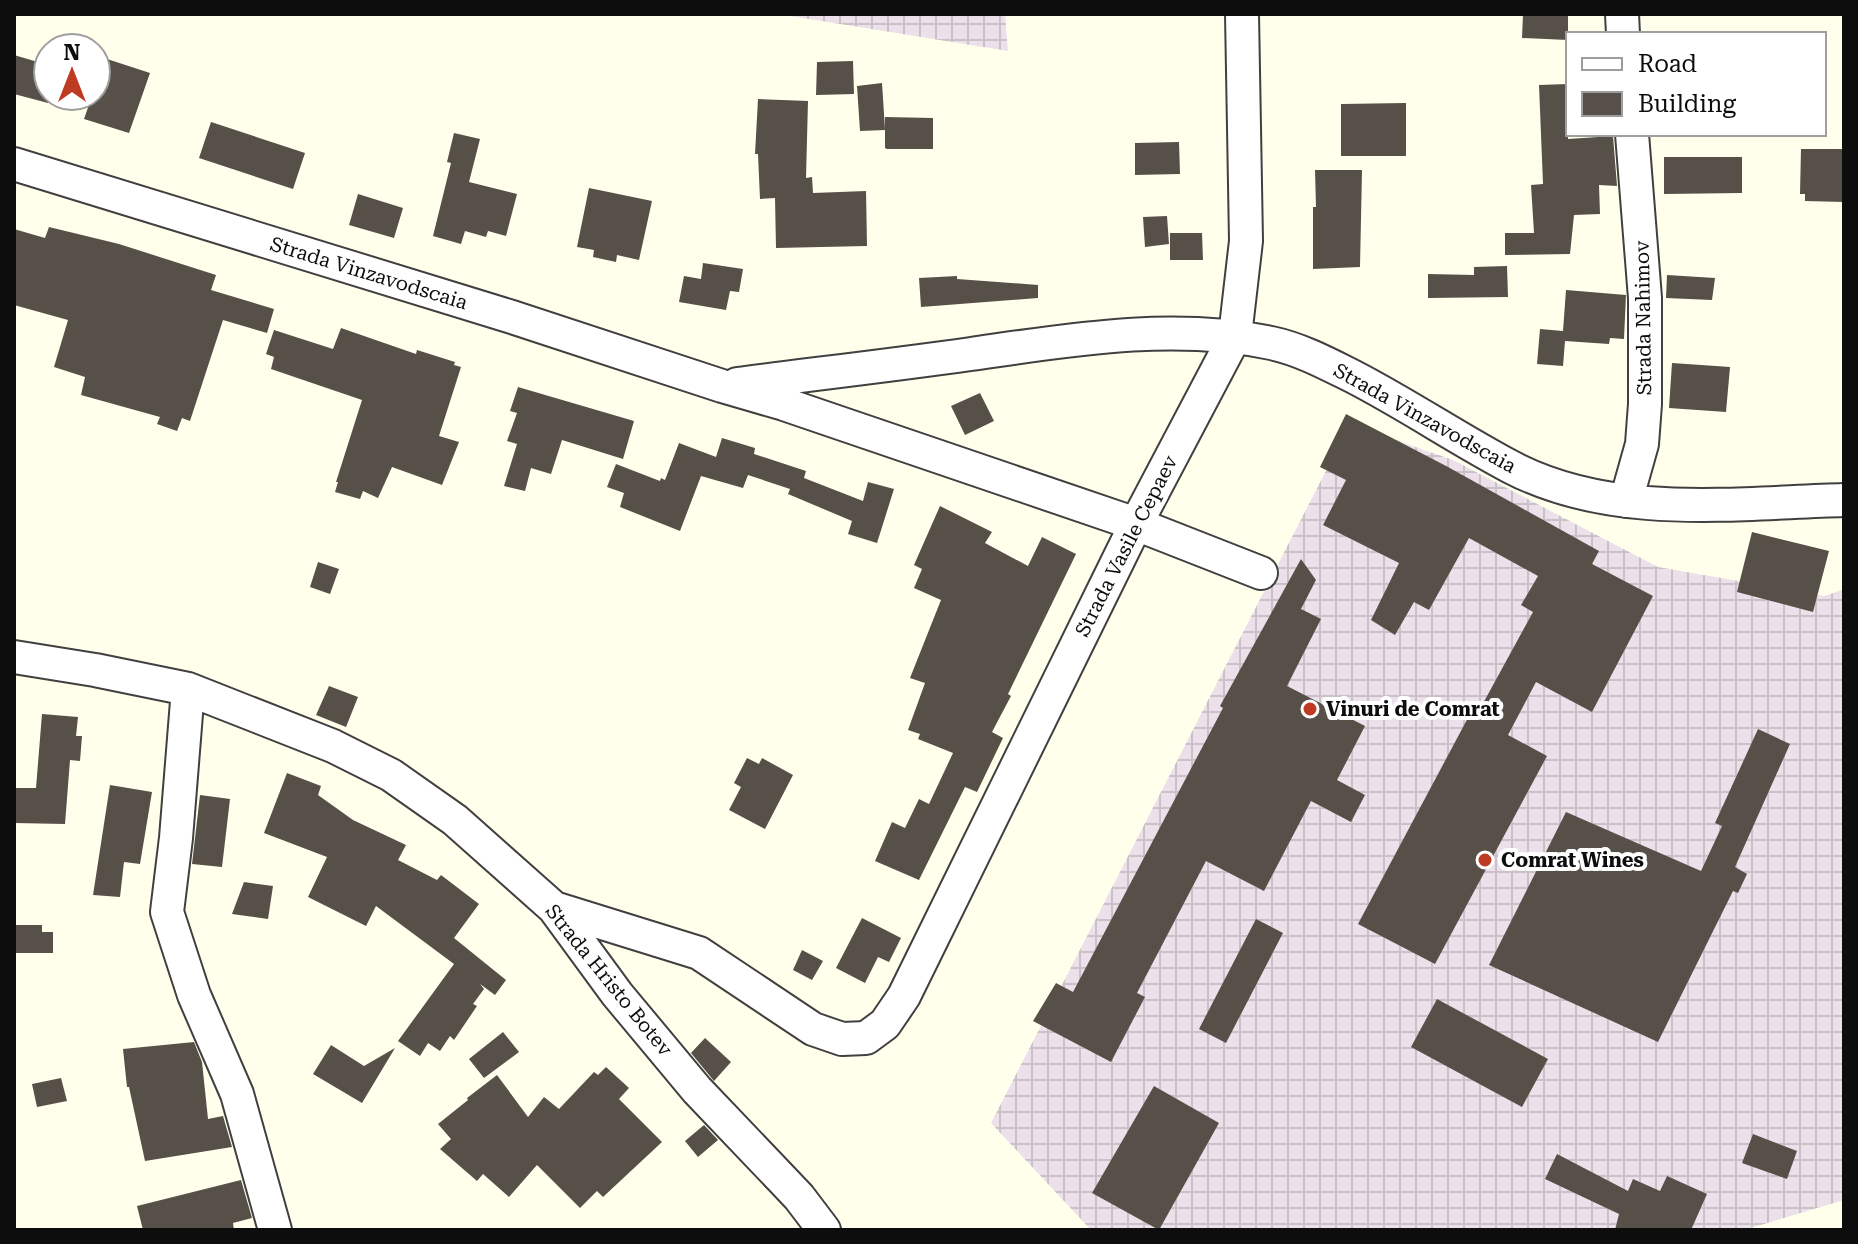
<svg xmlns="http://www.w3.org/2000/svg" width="1858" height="1244" font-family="'Roboto Serif',serif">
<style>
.industrial{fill:url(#industrial-grid)}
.building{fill:#565049}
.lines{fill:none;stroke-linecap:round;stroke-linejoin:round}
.minor-casing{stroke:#404040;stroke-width:36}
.minor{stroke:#fff;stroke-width:32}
.poi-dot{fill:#bf3a22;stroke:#fff;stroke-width:3}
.labels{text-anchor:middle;stroke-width:8;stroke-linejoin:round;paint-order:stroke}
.street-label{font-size:20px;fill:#0d0d0d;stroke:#fff}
.poi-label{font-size:20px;font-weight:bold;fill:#0d0d0d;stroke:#fff;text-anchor:start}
</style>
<defs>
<pattern id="industrial-grid" width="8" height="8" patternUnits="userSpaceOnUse" patternTransform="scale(2)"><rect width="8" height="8" fill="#ece1eb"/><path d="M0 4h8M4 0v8" fill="none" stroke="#c9c0c8"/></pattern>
</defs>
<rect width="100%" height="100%" fill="#ffffec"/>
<path class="industrial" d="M778,14H1005L1008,51Z
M1350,424L1453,460L1658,567L1825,596L1844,589V1200L1744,1230H1091L991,1123Z"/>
<path class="building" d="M1523,14H1568V40L1522,38Z
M14,55L48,65V103L14,94Z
M104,58L150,73L129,133L84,119L92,96H96V83Z
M853,61L854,94L816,95L817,62Z
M882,83L885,129V117L933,118V149H887L885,148V130L860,131L857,86Z
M1568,84V139L1613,136L1617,186L1599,185L1600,214L1574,215L1570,254L1505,255V233H1534L1531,185L1543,184L1539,85Z
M758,99L808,101L806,178L812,177L813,193L866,191L867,246L776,248L775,198L760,199L758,154H755Z
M1406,103V156H1341V104Z
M211,122L305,153L293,189L199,158Z
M454,133L480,139L469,182L517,194L506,236L488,231L486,237L465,231L461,244L433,236L451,163L447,162Z
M1179,142L1180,174L1135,175V143Z
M1801,149H1844V202L1805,201V194H1800Z
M1664,157H1742V193L1664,194Z
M1315,170H1362L1360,267L1313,269V207H1316Z
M589,188L652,201L639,260L617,255L616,262L593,257L594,250L577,247Z
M358,194L403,208L394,238L349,225Z
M1167,216L1169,244L1145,247L1143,217Z
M49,227L119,244L216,275L211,290L274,309L267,333L223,320L190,421L182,418L177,431L157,424L160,417L81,395L85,377L54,367L68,320L14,305V229L45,238Z
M1170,233H1202L1203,260H1170Z
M703,263L743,269L739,292L730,291L726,310L679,302L684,276L701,279Z
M1507,266L1508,297L1428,298V274L1474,275V267Z
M1667,275L1715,278L1712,300L1666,298Z
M957,276V279L1038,285V298L921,307L919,278Z
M1566,290L1626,295L1624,339L1610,338L1609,344L1565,341L1563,366L1537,364L1540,329L1563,331Z
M341,328L416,354L417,350L455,362L454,365L461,367L439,436L459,442L442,485L392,467L378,498L363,491L360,499L335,492L338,482H336L362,400L271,369L274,357L266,354L274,330L333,349Z
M1672,363L1730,367L1726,412L1669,408Z
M518,387L634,421L623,459L562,440L551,474L531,468L525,491L504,486L517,444L507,441L517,413L510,411Z
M980,393L994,421L965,435L951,406Z
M1346,414L1448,467L1599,551L1592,564L1653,596L1592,712L1536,682L1508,735L1547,756L1435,964L1358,924L1470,714L1475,718L1533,612L1521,605L1538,576L1469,538L1429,610L1414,602L1395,635L1371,620L1399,563L1323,525L1346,480L1320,467Z
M722,438L755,448L754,454L806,471L804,478L863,501L868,482L894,489L877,543L848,534L852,521L788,494L790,489L748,475L743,488L701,476L680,531L620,507L624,493L607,487L616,464L660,481L661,478L665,480L679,443L716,457Z
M940,506L992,532L985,543L1028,566L1042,537L1076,554L1008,694L1011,696L992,732L1003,738L977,792L965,787L919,880L875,861L892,822L905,828L919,799L929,804L953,753L918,739L920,734L908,730L925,683L910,678L941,600L914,588L922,569L914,565Z
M1752,532L1829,551L1813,612L1737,592Z
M1301,559L1316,580L1301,609L1321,619L1287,686L1365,726L1337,780L1365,795L1351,822L1311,801L1264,891L1206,861L1137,993L1145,997L1111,1062L1033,1021L1056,983L1073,992L1223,708L1220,706Z
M318,562L339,569L330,594L310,587Z
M329,686L358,697L346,727L316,715Z
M42,714L78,717L76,736H82L80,761L70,760L65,824L14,823L16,788H36Z
M1758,729L1790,744L1735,867L1747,874L1738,893L1733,891L1658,1042L1489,965L1566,812L1701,871L1722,826L1715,823Z
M747,758L759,764L762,758L793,775L765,829L729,810L741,787L734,783Z
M287,773L321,786L318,795L353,820L406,845L398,860L437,880L441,875L479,904L454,938L506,980L495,995L480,984L484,989L473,1004L477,1006L454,1040L450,1036L440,1051L428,1043L420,1056L398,1041L454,964L376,906L366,926L308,897L327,857L264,833Z
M110,785L152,792L140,864L124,862L120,897L93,895Z
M200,795L230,799L222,867L192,864Z
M244,882L273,886L268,919L232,914Z
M862,918L901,938L889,962L878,957L865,983L836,968Z
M1256,919L1283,933L1226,1043L1199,1029Z
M14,925H42V932H53V953H14Z
M802,950L823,961L812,980L793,970Z
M1437,999L1548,1059L1522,1107L1411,1047Z
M503,1032L519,1052L484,1078L469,1059Z
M705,1038L731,1062L714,1081L691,1053Z
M194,1042L202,1062L208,1119L223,1116L232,1147L145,1161L129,1087H127L123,1049Z
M331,1045L364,1066L395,1048L362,1103L313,1074Z
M606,1067L629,1088L619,1099L662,1142L603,1197L597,1191L580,1208L537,1165L509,1197L483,1174L477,1181L440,1149L451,1139L438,1124L468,1100L467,1098L497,1075L528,1117L544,1097L559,1109L594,1072L598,1075Z
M61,1078L67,1101L37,1107L32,1084Z
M1154,1086L1219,1123L1159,1230L1092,1193Z
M704,1125L718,1140L698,1157L685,1141Z
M1753,1134L1797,1151L1787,1179L1742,1163Z
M1557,1154L1628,1191L1633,1179L1660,1191L1667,1176L1707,1194L1691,1230H1615L1619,1214L1545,1179Z
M241,1180L252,1218L233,1223L234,1230H143L137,1206Z"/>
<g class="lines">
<g class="minor-casing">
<path id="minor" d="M1622,14L1623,34
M14,164L512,317L722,386L784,404L1136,524L1261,573
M737,384C815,374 893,365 971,354C1069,340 1172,322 1271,343C1300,349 1328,364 1354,377C1408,405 1458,439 1511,467C1612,520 1735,503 1844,500
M1626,501L1642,444L1645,404V298L1632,134
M14,657L95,670L188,689L333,746L391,775L455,820L554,908L617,994L697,1090L799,1197L824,1230
M188,689L176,838L167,912L194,995L237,1094L275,1230
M554,908L699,953L813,1029L842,1039L866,1038L885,1024L904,996L1136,524L1235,336L1246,241L1242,14"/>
</g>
<use href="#minor" class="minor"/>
</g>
<g class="poi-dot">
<circle cx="1310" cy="709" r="8"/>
<circle cx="1485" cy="860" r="8"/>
</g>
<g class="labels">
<g class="street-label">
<text transform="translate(369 273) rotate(17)" y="7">Strada Vinzavodscaia</text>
<text transform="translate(1643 318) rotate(-91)" y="7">Strada Nahimov</text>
<text transform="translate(1425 418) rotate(29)" y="7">Strada Vinzavodscaia</text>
<text transform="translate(1126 546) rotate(-63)" y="7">Strada Vasile Cepaev</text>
<text transform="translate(609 980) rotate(51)" y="7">Strada Hristo Botev</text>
</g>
<g class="poi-label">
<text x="1326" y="716">Vinuri de Comrat</text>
<text x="1501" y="867">Comrat Wines</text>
</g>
</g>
<rect width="1858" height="1244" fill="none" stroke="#0d0d0d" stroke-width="32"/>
<rect x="1566" y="32" width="260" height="104" fill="#ffffff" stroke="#9e9e9e" stroke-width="2"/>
<rect x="1582" y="58" width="40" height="12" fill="#ffffff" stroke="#9e9e9e" stroke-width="2"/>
<text x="1638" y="72" font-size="24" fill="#0d0d0d">Road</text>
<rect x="1582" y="92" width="40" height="24" fill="#565049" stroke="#9e9e9e" stroke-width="2"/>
<text x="1638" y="112" font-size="24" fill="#0d0d0d">Building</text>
<g transform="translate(72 72)"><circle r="38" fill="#ffffff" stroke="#9e9e9e" stroke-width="2"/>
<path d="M0-6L14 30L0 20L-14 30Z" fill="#bf3a22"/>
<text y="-12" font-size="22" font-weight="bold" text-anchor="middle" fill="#0d0d0d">N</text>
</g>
</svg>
